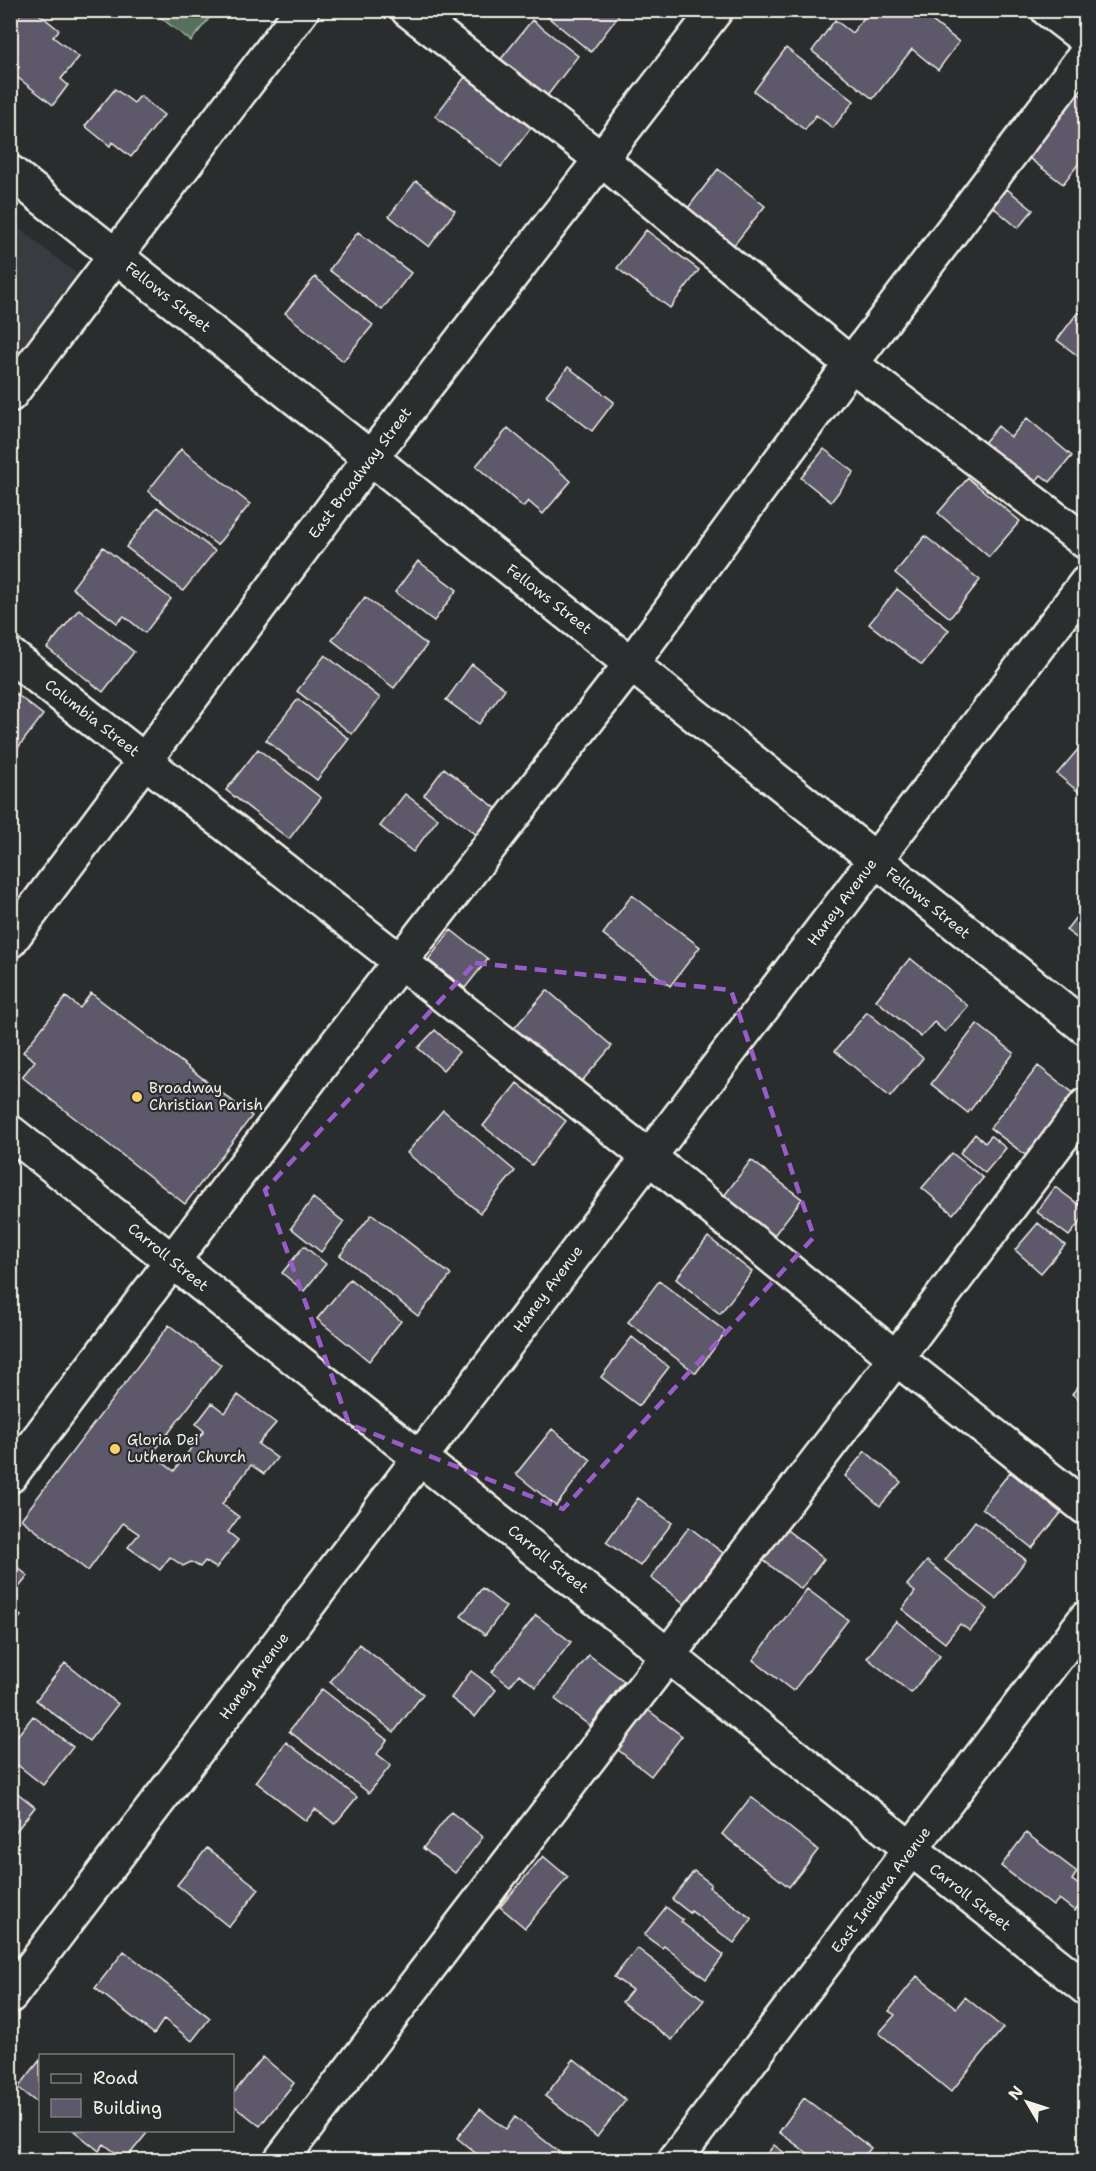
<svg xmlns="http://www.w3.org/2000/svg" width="1096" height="2171" font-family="'Shantell Sans',sans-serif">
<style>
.built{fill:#393a40}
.green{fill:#556f5d;stroke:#a4b0a2;stroke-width:1.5}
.building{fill:#5d596b;stroke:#f4f1e8;stroke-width:1.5}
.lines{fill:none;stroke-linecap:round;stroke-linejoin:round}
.minor-casing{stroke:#f4f1e8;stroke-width:38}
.minor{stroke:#2a2d2e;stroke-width:33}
.marked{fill:none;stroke:#995dc9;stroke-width:4.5;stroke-dasharray:12 8;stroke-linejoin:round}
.poi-dot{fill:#ffd166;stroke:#2a2d2e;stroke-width:2}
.labels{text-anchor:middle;stroke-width:4.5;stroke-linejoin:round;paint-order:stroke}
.street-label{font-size:15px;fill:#f4f1e8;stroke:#2a2d2e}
.poi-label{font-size:15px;fill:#f4f1e8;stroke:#2a2d2e;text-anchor:start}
</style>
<rect width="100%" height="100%" fill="#2a2d2e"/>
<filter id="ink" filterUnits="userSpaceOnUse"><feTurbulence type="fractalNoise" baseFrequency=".0167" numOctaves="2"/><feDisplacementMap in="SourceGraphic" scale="12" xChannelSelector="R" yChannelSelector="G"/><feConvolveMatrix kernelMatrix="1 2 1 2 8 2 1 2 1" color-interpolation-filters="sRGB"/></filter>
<g filter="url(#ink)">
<path class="built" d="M11,222L83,279L11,373Z"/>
<path class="green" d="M152,11H215L191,41Z"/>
<path class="building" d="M23,10H34L59,30L53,37L79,57L61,79L68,85L53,105L13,74L19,67L10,60V27Z
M539,10H612L619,15L591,52Z
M870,10H918L959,42L938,70L912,49L873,99L812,51L835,20L852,33Z
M532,20L578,56L547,96L501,59Z
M786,48L854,101L833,128L816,115L805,130L754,91Z
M465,77L531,128L501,167L435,116Z
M115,89L134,103L140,96L164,115L131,157L112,142L110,146L85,126Z
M1075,91L1086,99V154L1063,184L1025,155Z
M718,169L765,206L734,245L688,208Z
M416,181L455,211L429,247L389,216Z
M1007,189L1033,210L1018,228L993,207Z
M646,230L699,270L670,308L617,268Z
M358,232L411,273L382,310L329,270Z
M315,277L373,325L343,361L285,313Z
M1078,312L1086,317V362L1057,340Z
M568,367L614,402L592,431L546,395Z
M1027,418L1072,456L1050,482L1041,475L1027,491L978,450L998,426L1011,437Z
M508,428L571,481L543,514L528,501L523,507L476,466Z
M181,449L250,504L217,545L148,491Z
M824,449L854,472L831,502L801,478Z
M968,478L1020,521L989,557L938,513Z
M157,507L215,551L183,591L126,547Z
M925,536L980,580L950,618L895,573Z
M103,547L171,599L145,633L124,616L117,623L72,588Z
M418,561L457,590L434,621L395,592Z
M897,589L949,630L922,665L869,624Z
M365,597L427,645L394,688L332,640Z
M79,609L134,652L103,692L47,648Z
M325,655L380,698L352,734L297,691Z
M472,664L505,689L479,724L446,700Z
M10,689L43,715L14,753L10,751Z
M298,699L349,739L317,780L266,740Z
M1086,740V798L1057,774Z
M258,749L321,798L289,839L226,790Z
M444,768L497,809L477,835L424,795Z
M405,794L438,819L413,852L380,826Z
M632,895L700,947L670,986L603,934Z
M1086,904V945L1066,930Z
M451,930L488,959L465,988L428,960Z
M910,958L968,1006L945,1032L934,1022L921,1037L876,1000Z
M547,990L612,1046L576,1088L511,1032Z
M91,993L252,1116L185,1204L22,1077L35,1061L23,1052L66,997L80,1008Z
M867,1012L923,1058L890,1097L835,1051Z
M977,1024L1014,1053L968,1113L931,1084Z
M435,1030L459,1052L443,1070L418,1048Z
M1038,1066L1076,1095L1028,1157L990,1128Z
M517,1083L566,1121L532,1165L483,1126Z
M443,1110L515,1171L480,1213L407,1153Z
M975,1134L985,1143L991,1136L1006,1148L985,1173L960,1153Z
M952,1153L983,1178L953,1214L922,1188Z
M751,1160L802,1199L772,1238L721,1200Z
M1055,1187L1086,1210V1214L1069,1236L1037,1212Z
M313,1198L344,1222L321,1252L291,1228Z
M372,1214L451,1275L418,1316L340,1255Z
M1038,1223L1065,1245L1041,1273L1015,1250Z
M708,1237L752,1272L720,1314L676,1279Z
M304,1246L326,1264L304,1291L282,1273Z
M350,1279L401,1321L369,1361L317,1319Z
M659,1281L726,1332L696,1373L628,1322Z
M169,1325L221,1365L152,1454L174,1471L204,1431L196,1424L212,1403L225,1413L238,1395L276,1423L258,1444L277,1458L264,1474L251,1465L222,1504L239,1517L228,1532L238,1540L216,1568L205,1561L200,1567L191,1562L183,1566L170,1557L160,1570L128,1547L139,1534L123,1523L88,1571L21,1519Z
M632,1337L669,1367L639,1406L601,1377Z
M1086,1377V1405L1072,1394Z
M552,1429L591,1460L556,1506L516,1474Z
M865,1451L901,1482L880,1506L845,1476Z
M1010,1472L1061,1513L1032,1548L982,1508Z
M638,1498L672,1523L640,1566L606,1542Z
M975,1521L1026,1560L996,1599L945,1560Z
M778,1523L824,1559L801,1589L755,1554Z
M689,1527L723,1553L685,1604L651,1578Z
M10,1561L28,1576L16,1591L10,1586Z
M927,1561L988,1609L970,1631L960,1624L945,1643L902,1609L915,1592L907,1585Z
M482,1588L506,1607L485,1635L461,1616Z
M807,1589L848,1620L793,1691L753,1660Z
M10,1609L21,1616L10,1630Z
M536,1615L571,1642L536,1687L519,1674L510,1686L492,1672Z
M896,1621L940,1656L911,1693L867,1658Z
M359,1644L423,1694L394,1732L330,1682Z
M589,1655L624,1681L590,1726L555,1699Z
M65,1663L118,1704L89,1741L36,1700Z
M471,1671L496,1690L475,1717L451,1698Z
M322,1689L387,1740L377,1754L391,1765L369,1793L289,1731Z
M644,1707L682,1736L651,1776L613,1746Z
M33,1716L73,1747L43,1785L10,1759V1745Z
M286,1742L357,1797L335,1824L315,1809L306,1821L256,1782Z
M10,1787L35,1807L13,1835L10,1833Z
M751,1797L818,1850L789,1887L722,1834Z
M451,1812L483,1837L455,1873L423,1848Z
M1026,1833L1077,1872L1072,1880L1086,1890V1897L1075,1911L1059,1899L1053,1906L1001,1866Z
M207,1848L259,1889L229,1927L177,1885Z
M543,1856L568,1877L525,1928L500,1907Z
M694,1871L711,1884L709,1887L752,1919L734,1943L691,1911L690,1913L672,1899Z
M666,1907L683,1920L681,1922L724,1955L706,1979L664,1946L662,1948L644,1935Z
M637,1948L704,2000L672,2040L622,2002L632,1990L614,1977Z
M124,1951L210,2018L192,2041L164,2019L154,2034L95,1988Z
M917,1976L956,2008L965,1997L1003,2028L951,2092L879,2033L895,2015L889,2011Z
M263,2057L294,2083L260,2126L232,2104V2095Z
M574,2059L626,2100L597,2137L545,2096Z
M40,2060V2105L18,2088Z
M804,2098L871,2148L861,2160H817L779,2132Z
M480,2109L506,2129L515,2117L569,2160H484L457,2138Z
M73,2130H144L147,2133L125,2160L104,2144L99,2151Z
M774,2145L794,2160H762Z"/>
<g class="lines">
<g class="minor-casing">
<path id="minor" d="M408,10L602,160L851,364L1086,542
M1048,10L1086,39
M10,172L631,664L1086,1028
M10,395L302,10
M10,655L649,1157L896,1358L1086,1508
M10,941L352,482L716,10
M10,1132L1086,1988
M10,1476L344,1034L631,664L851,364L1086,54
M10,1996L1086,583
M281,2160L896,1358L1086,1105
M675,2160L1086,1618"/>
</g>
<use href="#minor" class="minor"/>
</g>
</g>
<path class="marked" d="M475,963L731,990L814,1237L563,1509L349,1424L265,1190Z"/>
<g class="poi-dot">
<circle cx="137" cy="1097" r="6"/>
<circle cx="115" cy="1449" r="6"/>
</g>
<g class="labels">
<g class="street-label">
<text transform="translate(168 297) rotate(38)" y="5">Fellows Street</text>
<text transform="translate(360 473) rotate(-53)" y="5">East Broadway Street</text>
<text transform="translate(549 599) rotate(38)" y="5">Fellows Street</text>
<text transform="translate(92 718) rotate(38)" y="5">Columbia Street</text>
<text transform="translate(842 902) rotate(-53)" y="5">Haney Avenue</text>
<text transform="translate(928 903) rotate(39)" y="5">Fellows Street</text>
<text transform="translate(168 1257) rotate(39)" y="5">Carroll Street</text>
<text transform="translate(548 1289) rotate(-53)" y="5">Haney Avenue</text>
<text transform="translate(548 1559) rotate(39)" y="5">Carroll Street</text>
<text transform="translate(254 1676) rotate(-53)" y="5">Haney Avenue</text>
<text transform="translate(881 1890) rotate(-53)" y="5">East Indiana Avenue</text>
<text transform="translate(970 1897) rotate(38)" y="5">Carroll Street</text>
</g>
<g class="poi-label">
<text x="149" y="1093">Broadway<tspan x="149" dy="17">Christian Parish</tspan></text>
<text x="127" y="1445">Gloria Dei<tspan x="127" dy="17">Lutheran Church</tspan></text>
</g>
</g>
<rect width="1096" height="2171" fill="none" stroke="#2a2d2e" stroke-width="36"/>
<rect x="18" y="18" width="1060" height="2135" fill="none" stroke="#f4f1e8" stroke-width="2" filter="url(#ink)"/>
<rect x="39" y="2054" width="195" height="78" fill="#2a2d2e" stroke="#7b7b78" stroke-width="1.5"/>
<rect x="51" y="2074" width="30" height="9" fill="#2a2d2e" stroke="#7b7b78" stroke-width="1.5"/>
<text x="93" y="2084" font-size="18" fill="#f4f1e8">Road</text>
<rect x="51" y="2099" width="30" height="18" fill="#5d596b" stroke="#7b7b78" stroke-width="1.5"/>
<text x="93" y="2114" font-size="18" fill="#f4f1e8">Building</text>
<g transform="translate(1027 2102) rotate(309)" stroke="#2a2d2e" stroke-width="4.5" paint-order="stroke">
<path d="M0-4.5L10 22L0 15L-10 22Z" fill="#f4f1e8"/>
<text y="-9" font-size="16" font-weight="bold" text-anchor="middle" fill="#f4f1e8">N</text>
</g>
</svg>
